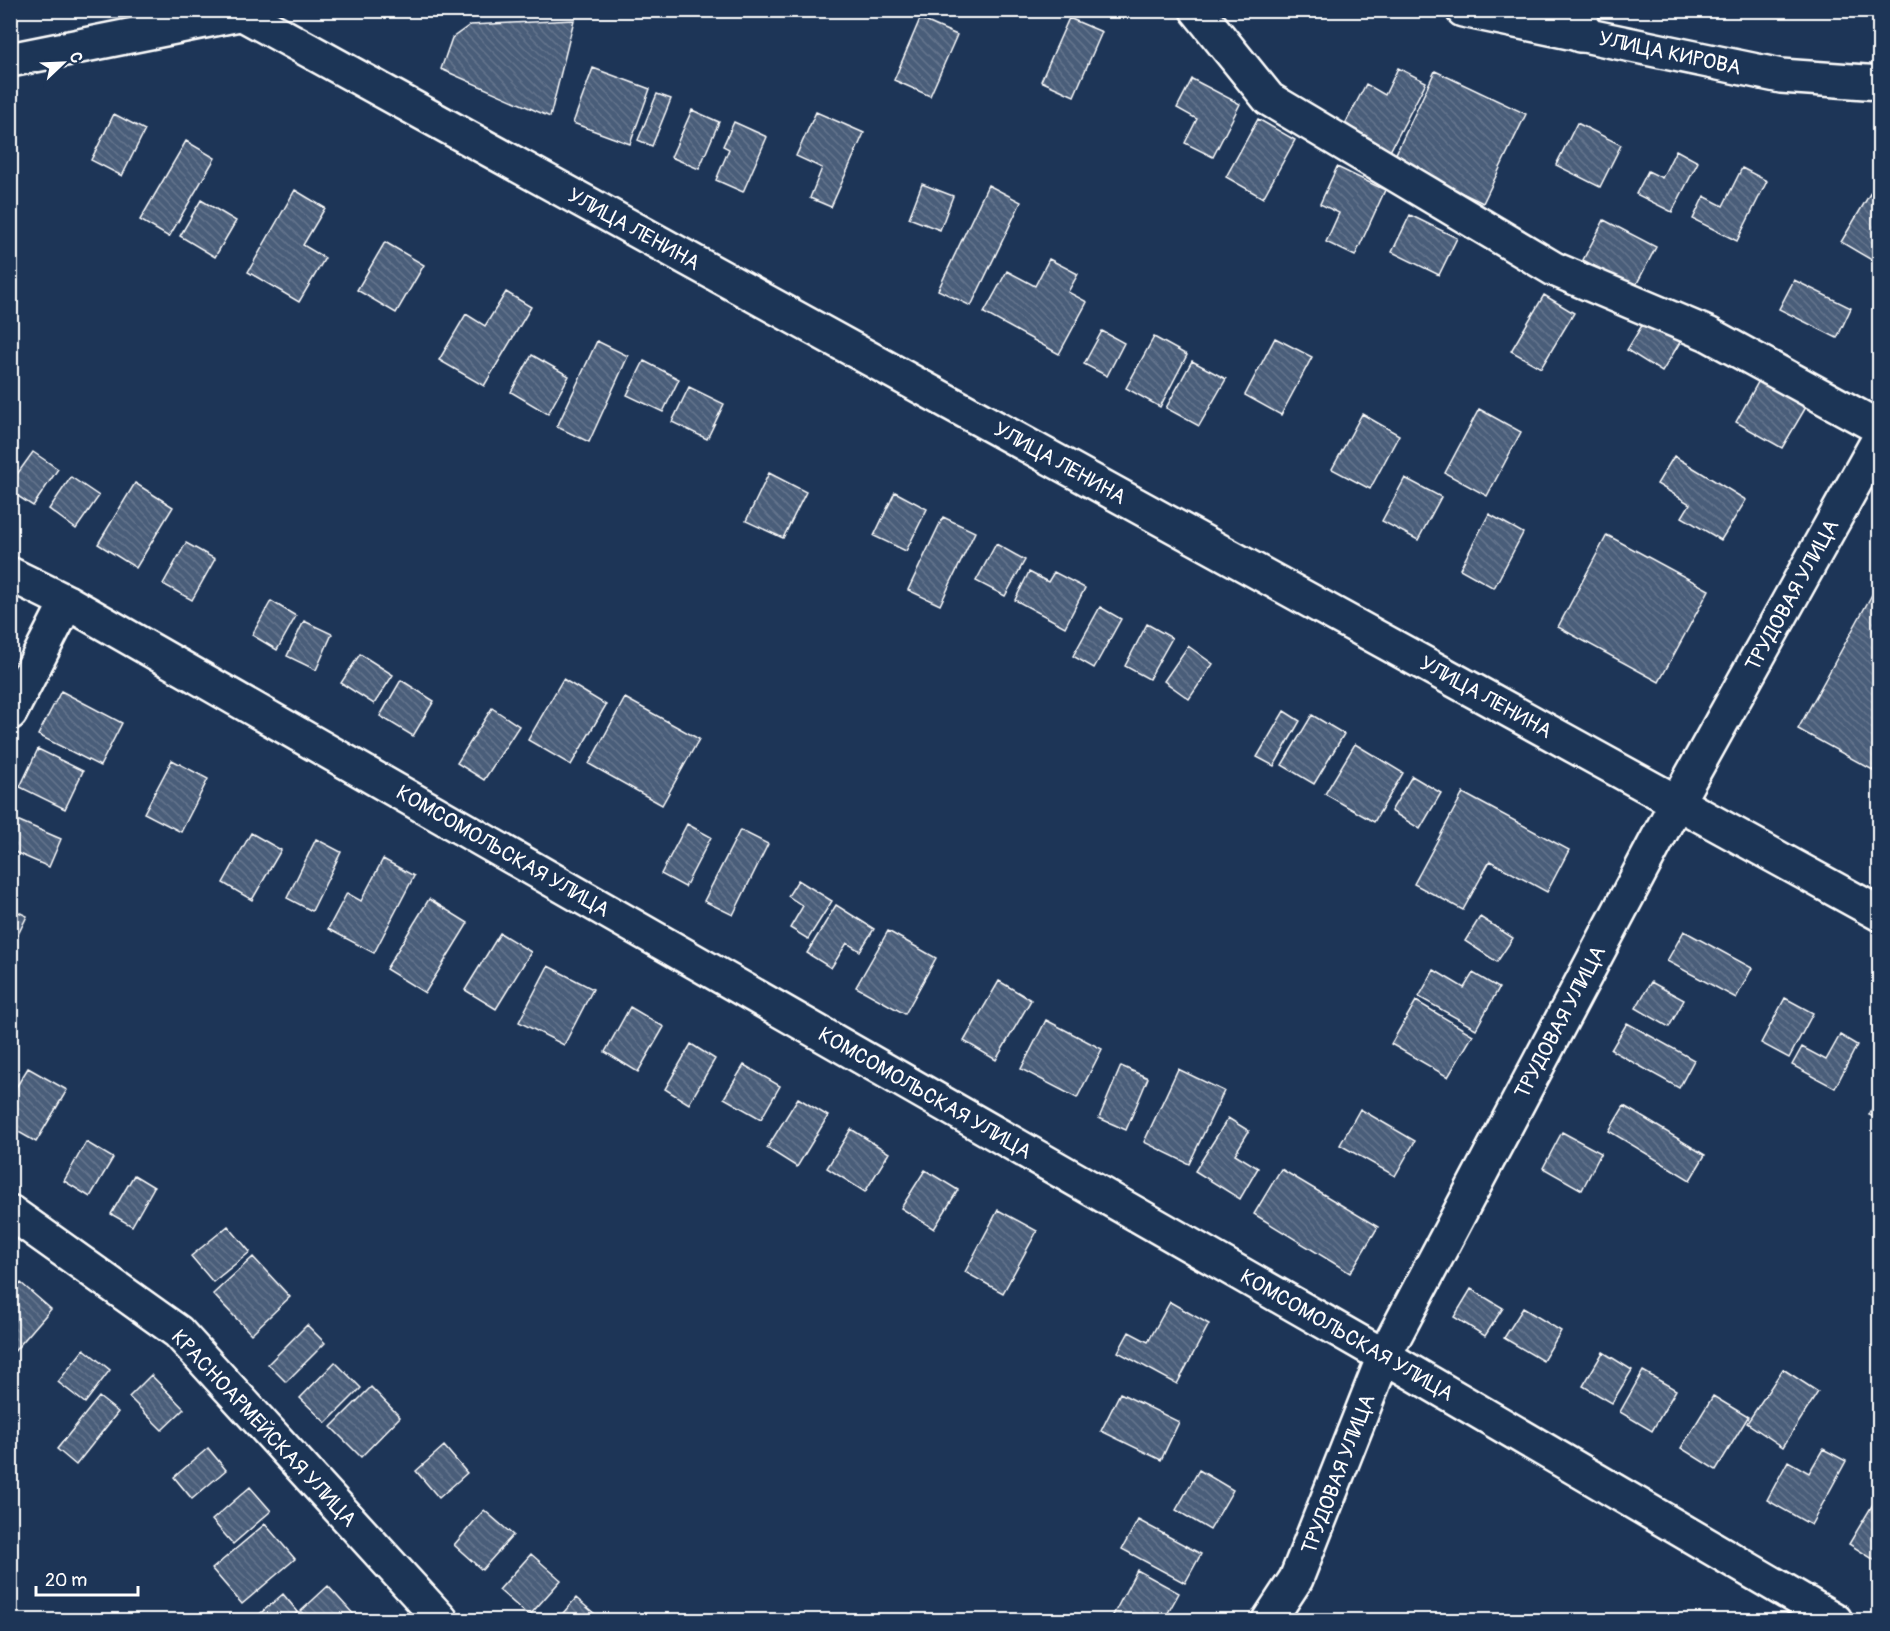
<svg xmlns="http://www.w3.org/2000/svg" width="1890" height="1631" font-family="Pangolin,sans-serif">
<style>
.building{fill:url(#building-back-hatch);stroke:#fff;stroke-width:1.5}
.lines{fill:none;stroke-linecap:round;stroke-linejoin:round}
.minor-casing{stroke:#fff;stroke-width:38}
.major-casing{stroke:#fff;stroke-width:38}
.minor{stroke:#1d3557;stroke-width:33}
.major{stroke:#1d3557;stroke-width:33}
.labels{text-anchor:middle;stroke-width:5;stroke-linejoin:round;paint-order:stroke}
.street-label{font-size:21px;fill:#fff;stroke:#1d3557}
</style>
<defs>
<pattern id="building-back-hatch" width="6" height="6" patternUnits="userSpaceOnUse" patternTransform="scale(1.5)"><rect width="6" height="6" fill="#4a5d79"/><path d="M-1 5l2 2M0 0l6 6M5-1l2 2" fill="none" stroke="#65758d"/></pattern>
</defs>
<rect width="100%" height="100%" fill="#1d3557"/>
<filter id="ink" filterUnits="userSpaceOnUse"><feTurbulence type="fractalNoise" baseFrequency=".0167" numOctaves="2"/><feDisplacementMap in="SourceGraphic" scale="12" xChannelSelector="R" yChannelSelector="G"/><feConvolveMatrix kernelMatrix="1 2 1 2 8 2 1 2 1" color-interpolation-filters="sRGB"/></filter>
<g filter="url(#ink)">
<path class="building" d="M1069,18L1102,32L1074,96L1041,81Z
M920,19L957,35L930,96L894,80Z
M574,20L550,117L441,69L452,38L470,25Z
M593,68L650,89L630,144L573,123Z
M1398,68L1426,82L1387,157L1341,132L1366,84L1385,95Z
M1435,71L1526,114L1483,203L1393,160Z
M1192,79L1240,104L1213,157L1185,143L1197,119L1177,108Z
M657,94L671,99L652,146L638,140Z
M692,110L719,122L699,169L671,157Z
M816,112L864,133L831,207L810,198L822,168L796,156Z
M114,114L145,130L122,176L91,160Z
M1258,119L1295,140L1263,198L1226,177Z
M734,122L767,137L743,192L716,180L729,149L723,146Z
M1577,123L1621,145L1600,187L1556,165Z
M186,141L215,158L169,237L140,220Z
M1676,150L1698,162L1672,212L1636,194L1648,171L1662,178Z
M1337,167L1385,190L1355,256L1326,242L1339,213L1320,204Z
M1742,168L1767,181L1737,241L1693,219L1704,196L1723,206Z
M1877,182L1880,184V265L1841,242Z
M922,184L953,196L940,230L909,218Z
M988,185L1021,202L971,306L938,290Z
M295,190L325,208L303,245L325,258L299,302L248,272Z
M201,200L236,221L215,257L180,236Z
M1410,215L1457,238L1439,275L1392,252Z
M1604,220L1656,247L1635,287L1583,260Z
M385,242L424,265L396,313L357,290Z
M1049,259L1078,274L1068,292L1087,302L1059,354L984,313L1007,271L1035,286Z
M1794,280L1851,308L1837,338L1779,309Z
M506,292L531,307L484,386L439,360L466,314L485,326Z
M1544,295L1574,313L1541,368L1511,351Z
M1647,317L1682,339L1662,372L1627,350Z
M1102,331L1124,343L1107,376L1084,364Z
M1154,337L1187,355L1160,407L1126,388Z
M1275,338L1312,357L1281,415L1245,395Z
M597,341L628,356L589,442L557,427Z
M532,355L569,376L548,414L511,392Z
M644,361L679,379L663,412L627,395Z
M1192,361L1226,379L1199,426L1166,408Z
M1762,375L1809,402L1782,448L1736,422Z
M689,387L724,404L707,439L672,422Z
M1479,409L1521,432L1487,496L1445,473Z
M1362,414L1399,435L1370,489L1332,469Z
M33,452L58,469L33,506L10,491V484Z
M1674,456L1746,500L1721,540L1682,517L1690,504L1657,484Z
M769,473L806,492L783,538L746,521Z
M71,477L99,496L76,529L49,509Z
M1405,478L1441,497L1418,540L1382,521Z
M135,483L173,507L136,568L98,544Z
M895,492L927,509L906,551L874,536Z
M1489,514L1523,533L1494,588L1460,569Z
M943,517L975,532L940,605L908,590Z
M1607,535L1709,590L1659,682L1558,627Z
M186,543L215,559L192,600L163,584Z
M996,544L1025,560L1005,596L976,581Z
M1029,572L1048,582L1054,572L1085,588L1065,627L1015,600Z
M1880,580V774L1798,729Z
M271,601L296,616L277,650L252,635Z
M1100,607L1121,619L1094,668L1073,656Z
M304,621L332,634L316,670L287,656Z
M1147,624L1172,638L1149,679L1125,666Z
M1188,646L1213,664L1189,699L1164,681Z
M360,654L393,675L374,704L341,683Z
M563,679L606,705L571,765L528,740Z
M401,680L434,701L413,736L380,716Z
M61,691L122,723L100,766L38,735Z
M625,698L699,739L662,805L589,764Z
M492,708L519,726L484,780L457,763Z
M1284,711L1300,721L1274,766L1257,757Z
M1312,715L1344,734L1314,784L1282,765Z
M1355,744L1403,773L1374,822L1325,794Z
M38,749L83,771L65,809L20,787Z
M172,760L208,779L181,832L144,813Z
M1412,776L1441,793L1420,829L1391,811Z
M1463,793L1569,850L1547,892L1490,861L1463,910L1414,884Z
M10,817L61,839L49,867L10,850Z
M687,824L711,837L685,887L661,874Z
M740,830L768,844L733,915L704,901Z
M251,833L281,850L252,900L223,883Z
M316,839L341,852L312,911L287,898Z
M383,859L414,876L374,953L328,929L347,893L361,901Z
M798,880L832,901L808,939L790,928L803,906L788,896Z
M429,899L468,923L425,993L386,969Z
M836,905L874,929L860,951L847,943L831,968L807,953Z
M10,908L27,916L10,951Z
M1480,917L1513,938L1497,962L1465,941Z
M888,931L936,958L905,1014L856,987Z
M1684,931L1752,968L1736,998L1667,961Z
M500,933L531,952L496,1009L465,990Z
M548,966L593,989L564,1045L519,1022Z
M1434,970L1464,988L1473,973L1499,988L1476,1029L1419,997Z
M999,981L1031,1000L996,1060L964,1041Z
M1651,982L1684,1000L1669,1027L1636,1008Z
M1785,998L1813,1013L1789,1058L1761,1043Z
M1416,1001L1473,1035L1448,1077L1391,1044Z
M630,1007L664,1027L638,1072L605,1052Z
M1046,1020L1102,1049L1077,1098L1021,1069Z
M1627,1023L1694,1060L1679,1088L1611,1050Z
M1840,1035L1857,1045L1835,1088L1792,1065L1802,1047L1826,1060Z
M691,1044L715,1059L689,1104L665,1089Z
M744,1065L780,1086L761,1119L724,1098Z
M1121,1066L1148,1078L1126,1130L1099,1118Z
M28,1068L67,1090L36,1142L10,1127V1097Z
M1178,1069L1224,1091L1189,1164L1144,1142Z
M1880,1094V1120L1869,1115Z
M798,1098L828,1116L797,1167L767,1148Z
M1624,1106L1705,1155L1690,1180L1609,1131Z
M1360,1109L1415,1141L1395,1176L1340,1145Z
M1228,1118L1249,1131L1235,1154L1258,1168L1240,1199L1195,1171Z
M851,1129L889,1153L865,1192L827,1168Z
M1562,1132L1601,1153L1582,1190L1543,1168Z
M86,1142L113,1158L90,1197L64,1181Z
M1281,1169L1378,1227L1350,1273L1254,1214Z
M925,1170L958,1190L934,1229L901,1208Z
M134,1175L154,1187L132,1226L111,1214Z
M998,1210L1037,1231L1003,1293L965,1272Z
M228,1226L250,1252L213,1282L191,1256Z
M253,1257L290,1297L251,1334L213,1294Z
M21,1283L51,1309L12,1354L10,1353V1295Z
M1471,1289L1503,1308L1485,1336L1454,1317Z
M1170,1302L1209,1324L1177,1384L1118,1352L1129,1332L1148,1342Z
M1523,1308L1561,1331L1543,1361L1504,1338Z
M307,1325L325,1343L286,1382L268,1364Z
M84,1349L110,1370L85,1403L58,1382Z
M1603,1352L1632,1370L1612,1403L1583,1386Z
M335,1362L361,1388L326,1423L300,1398Z
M1783,1369L1818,1392L1783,1447L1747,1423Z
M1643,1371L1676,1390L1652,1431L1620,1412Z
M151,1375L184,1409L162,1430L129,1397Z
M371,1387L400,1417L361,1457L331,1427Z
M1120,1393L1179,1422L1161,1460L1101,1431Z
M1713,1396L1748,1417L1716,1470L1681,1448Z
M99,1397L118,1412L76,1465L57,1449Z
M444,1446L467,1473L439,1498L416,1471Z
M208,1448L226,1470L192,1499L174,1477Z
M1823,1449L1846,1461L1811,1525L1767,1500L1788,1461L1809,1473Z
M1199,1470L1233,1490L1210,1530L1176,1510Z
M250,1487L271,1511L233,1544L212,1520Z
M1873,1504L1880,1509L1879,1563L1849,1544Z
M484,1510L513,1535L482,1570L454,1545Z
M1138,1520L1201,1554L1185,1583L1122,1549Z
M265,1524L295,1559L242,1604L212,1569Z
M531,1554L561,1580L529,1616L499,1590Z
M1137,1570L1179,1593L1164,1620H1114L1111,1619Z
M328,1586L357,1618L354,1620H310L301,1611Z
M283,1594L298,1612L288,1620H256L255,1618Z
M576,1598L602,1620H557Z"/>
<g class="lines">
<g class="minor-casing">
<path id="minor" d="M242,10L241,13L1880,914
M1197,10L1269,99L1554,269L1708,334L1880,428
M1580,35L1582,10
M10,574L67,602L1384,1356L1835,1620
M10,713L67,602
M10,1212L178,1332L441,1620
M1269,1620L1296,1579L1384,1356L1677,802L1880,437"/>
</g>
<g class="major-casing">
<path id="major" d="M1463,10L1781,76L1880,83
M10,60L259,10"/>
</g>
<use href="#minor" class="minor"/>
<use href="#major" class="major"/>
</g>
</g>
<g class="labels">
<g class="street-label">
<text transform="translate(1670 53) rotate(12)" y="7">УЛИЦА КИРОВА</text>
<text transform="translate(634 229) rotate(29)" y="7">УЛИЦА ЛЕНИНА</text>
<text transform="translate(1060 463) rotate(29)" y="7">УЛИЦА ЛЕНИНА</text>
<text transform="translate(1792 595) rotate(-61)" y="7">ТРУДОВАЯ УЛИЦА</text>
<text transform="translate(1486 697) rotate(29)" y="7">УЛИЦА ЛЕНИНА</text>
<text transform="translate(503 851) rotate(30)" y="7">КОМСОМОЛЬСКАЯ УЛИЦА</text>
<text transform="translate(1560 1022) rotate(-62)" y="7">ТРУДОВАЯ УЛИЦА</text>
<text transform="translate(925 1093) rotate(30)" y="7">КОМСОМОЛЬСКАЯ УЛИЦА</text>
<text transform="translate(1347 1335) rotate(30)" y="7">КОМСОМОЛЬСКАЯ УЛИЦА</text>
<text transform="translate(264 1428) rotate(47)" y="7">КРАСНОАРМЕЙСКАЯ УЛИЦА</text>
<text transform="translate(1338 1474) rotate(-69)" y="7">ТРУДОВАЯ УЛИЦА</text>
</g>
</g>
<rect width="1890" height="1631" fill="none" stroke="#1d3557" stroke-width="36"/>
<rect x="18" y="18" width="1854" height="1595" fill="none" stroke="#fff" stroke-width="2" filter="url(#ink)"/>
<g transform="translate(63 63) rotate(67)" stroke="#1d3557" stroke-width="4.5" paint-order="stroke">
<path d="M0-4.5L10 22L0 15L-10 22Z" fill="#ffffff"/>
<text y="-9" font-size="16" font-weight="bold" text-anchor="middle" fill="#ffffff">С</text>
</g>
<path d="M36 1586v9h102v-9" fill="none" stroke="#ffffff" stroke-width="3"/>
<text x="45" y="1586" font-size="18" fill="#ffffff" stroke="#1d3557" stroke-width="4.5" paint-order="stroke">20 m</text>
</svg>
